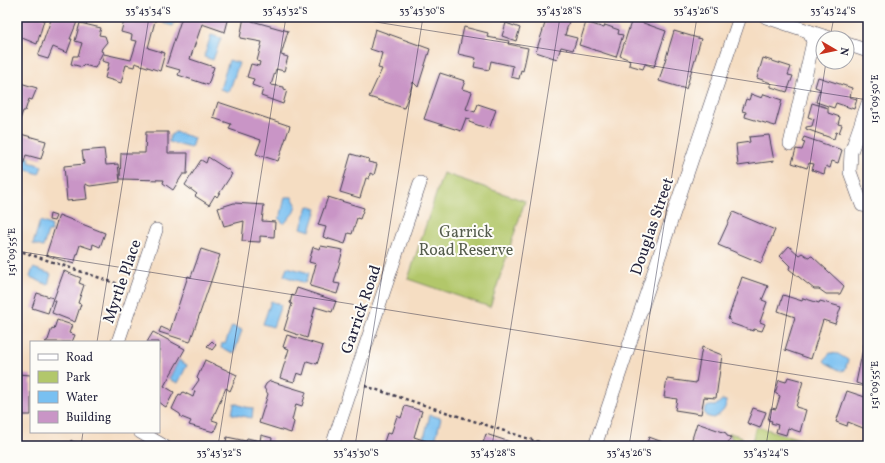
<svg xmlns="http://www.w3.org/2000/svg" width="885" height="463" font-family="Vollkorn,serif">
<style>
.green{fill:#b2c76b;stroke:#6a7453}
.water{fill:#79c0f1;stroke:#4e7196}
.building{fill:#c995c6}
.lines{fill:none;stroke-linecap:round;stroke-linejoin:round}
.street-casing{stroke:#423e4f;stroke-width:14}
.path{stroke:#423e4f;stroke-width:2.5;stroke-dasharray:3 3;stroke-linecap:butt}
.street{stroke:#fff;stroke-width:13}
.ticks{fill:none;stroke:#22223b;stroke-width:1;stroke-opacity:0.45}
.labels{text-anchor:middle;stroke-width:4;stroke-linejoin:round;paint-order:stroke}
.street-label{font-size:16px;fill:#22223b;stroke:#fdfcf7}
.park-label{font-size:16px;fill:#545c4c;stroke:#fdfcf7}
.neatline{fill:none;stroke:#22223b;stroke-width:1.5}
.ticks-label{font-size:10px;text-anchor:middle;fill:#22223b}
</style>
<rect width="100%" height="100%" fill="#fdfcf7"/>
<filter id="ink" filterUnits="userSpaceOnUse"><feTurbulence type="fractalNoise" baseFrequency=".025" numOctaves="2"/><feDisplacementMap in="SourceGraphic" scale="8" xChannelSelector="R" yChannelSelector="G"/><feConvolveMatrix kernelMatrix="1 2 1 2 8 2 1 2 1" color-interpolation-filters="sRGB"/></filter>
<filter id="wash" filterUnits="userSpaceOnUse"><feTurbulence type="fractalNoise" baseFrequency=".012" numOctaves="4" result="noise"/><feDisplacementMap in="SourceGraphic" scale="16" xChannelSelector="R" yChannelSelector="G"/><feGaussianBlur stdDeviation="0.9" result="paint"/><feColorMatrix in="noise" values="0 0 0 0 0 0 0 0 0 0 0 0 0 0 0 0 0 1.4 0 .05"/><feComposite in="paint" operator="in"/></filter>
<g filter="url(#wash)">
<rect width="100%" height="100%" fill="#f5ddc2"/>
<path class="green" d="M443,173L525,201L490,307L408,279Z
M756,426L809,442L808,446H751Z
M730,433L742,437L744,446H729L732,437L728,435Z"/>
<path class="water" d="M162,17H176L173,26L163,23Z
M211,35L221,38L213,60L204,57Z
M229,60L239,63L229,92L220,89Z
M175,132L194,138L191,148L169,142L170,136Z
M25,156L30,158L29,162L42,166L39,174L21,168Z
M285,197H292L296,204L294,212L284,224L278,218L281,215Z
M308,206L317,209L310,231L301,228Z
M40,221L51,225L52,232H48L43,247L33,244Z
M287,267L309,273L305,283L284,276Z
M33,268L51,274L48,285L30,277Z
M271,301L281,305L273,327L263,324Z
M232,326L242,330L234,353L221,348L222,343L225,344Z
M830,353L838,354L848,360L845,370L841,371L826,363L824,361Z
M179,360L187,365L178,383L169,379Z
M722,400L726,401C727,409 720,415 713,418L706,416C701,408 708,405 715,406Z
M234,403L245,407L253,408L252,418L232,414Z
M430,415L441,418L435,441L424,438Z"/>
<g id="blocks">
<path class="building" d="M18,17H45L37,44L17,36Z
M52,17H79L70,39H72L67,53L53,47L48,59L38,56Z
M125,17H156L148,48L165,53L160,71L135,63L134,67L126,65L121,83L105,78L109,63L102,61L104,54L131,60L137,41L131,40L132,35L121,32Z
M182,17H229L225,32L202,24L190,59L214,67L208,85L178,75L180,70L166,66Z
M244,17L253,18L252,21L288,31L281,55L288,57L284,71L276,69L271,85L284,87V89L287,90L283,104L261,96L263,89L252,85L254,79L247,77L251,64L259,66L260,62L257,61L262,42L240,38Z
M500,17H517L516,22Z
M547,17L566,18L565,20L569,21L565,35L577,38L573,50L561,47L557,59L536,52Z
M632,19L666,31L654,67L645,64L643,69L629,65L630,60L620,56Z
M586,22L604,28L605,25L619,30L618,34L623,35L616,57L579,45Z
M80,23L101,28L99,35L105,36L107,42L102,48L101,51L103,52L95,68L84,65L82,67L71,64L73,56H78L82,43L75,41Z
M506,23L520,28L516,41L502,36Z
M464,27L488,33L487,37L509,41L508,44L528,48L523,71L521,70L519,79L511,77L513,66L491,61L489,70L474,67L476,58L458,54Z
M375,29L430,49L418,87L413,82L404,108L369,97L382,69L378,68L382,53L370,49Z
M674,31L701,39L686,89L659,81Z
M763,58L791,67L788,75L793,76L787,92L771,87V83L757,78Z
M440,73L465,81L462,89L472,92L466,109L475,112L478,104L496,110L489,129L469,122L470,119L466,118L461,131L424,119Z
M818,77L852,88L850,97L857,99L854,109L836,103L834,108L816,102L820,89L815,87Z
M17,82L37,88L32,100L29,99L25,111H23L17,128Z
M751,94L762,98L764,94L782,100L775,126L745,117L746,112L742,111L746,99L749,100Z
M218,102L290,126L278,161L256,154L261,140L229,129L231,124L213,118Z
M812,103L828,108V113L840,117L838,124L842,125L839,133L836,132L834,139L806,129V127L812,126L814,119L808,117Z
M146,132H168V153H188L187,174H183L173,190L163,183L164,180L120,179L121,153H145Z
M17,133L46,141L41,159L26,155L21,173L17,172Z
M769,135L774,161L738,166L736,144L750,142L749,137Z
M804,137L842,150L838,163L832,161L830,168L826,166L824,174L812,170L814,164L809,163L807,168L792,163L796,149L802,150L805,142L802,141Z
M104,149L106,165L118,164L120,182L90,186L85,184L87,199L67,201L64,166L84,164L82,151Z
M351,154L369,159L368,162L377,164L374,175L370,173L369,179L366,178L360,198L340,192Z
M208,157L230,171L229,172L232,174L217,197L215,195L209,205L195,196L197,194L185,185L201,160L206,163Z
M328,197L364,208L360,219L357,218L352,234L348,233L345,244L323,237L326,227L318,225Z
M234,203L264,205L262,221L275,222L274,237L260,236V242L242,241L244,221L224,226L218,208Z
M868,209V223L864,222Z
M733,212L775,230L761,263L718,245Z
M50,214L56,216L54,221L49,220Z
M59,215L105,233L100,247L93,244L92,249L80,245L74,264L46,255Z
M321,246L343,250L334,283L340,284L337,294L310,286L316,264L309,262L313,247L320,249Z
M789,246L799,255L802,253L808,257L812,256L844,286L840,294H826L819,289H814L789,269L790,266L780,256Z
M201,249L220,255L190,342L159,332L161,327L170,331L188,276L191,277Z
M64,271L81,278L79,283L84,285L78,303L81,304L75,322L52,313L56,301H53Z
M742,277L768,286L762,300L767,302L760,322L765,324L762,331L754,329L753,331L730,323L731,321L728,319Z
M297,288L336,301L332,312L315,307L307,338L284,330L292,304L290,303L292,295L294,296Z
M37,293L53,298L48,313L32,308Z
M783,295L802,301L803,298L819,303L820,301L841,307L835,324L823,320L811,359L785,350L795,317L778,311Z
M57,320L72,325L69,333L75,335L72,342H45L48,340L52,328L54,329Z
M153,332L185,349L164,386L174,392L166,407L159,403V342H147Z
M287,335L323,346L317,364L307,361L303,375L297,373L294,382L280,378L289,349L283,347Z
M212,341L216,345L212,350L207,346Z
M867,342L868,343V387L856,383L864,344Z
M702,347L722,355L716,398L704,397L701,414L675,410L677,399L664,397L667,379L696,383Z
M205,360L237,375L230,391L226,388L212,420L218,422L214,432L189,425L191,421L181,417L180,414L172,409L179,394L181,395L183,392L193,397L195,391L192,390L199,380L197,378Z
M17,374L31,375V415H23L19,406L21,389H17Z
M788,377L803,381L796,407L806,410L800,432L788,428L786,435L776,432L778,425L771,423L772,421L768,420L771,408L776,409L780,396L775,393L779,380L786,382Z
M270,381L306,392L302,406L296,404L292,420L294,422L291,433L259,423L268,394L264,388L266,384Z
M847,391L868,398V430L848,422L847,426L836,422Z
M405,406L422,411L414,437L441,446H391V444L384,442L387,433L391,434L397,416L401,418Z
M753,408L766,412L760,428L747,423Z
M697,423L726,433L727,436L731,437L727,446H703L691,442Z
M486,434L522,446H482Z
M261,435L272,438L271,446H225L227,437L246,441L247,438L260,441Z
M649,437L673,446H646Z
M71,440L79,446H69Z"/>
</g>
</g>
<g filter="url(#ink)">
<use href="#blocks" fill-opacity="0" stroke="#423e4f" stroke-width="1"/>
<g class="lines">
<g class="street-casing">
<path id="street" d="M766,17L829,38
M847,44L868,51
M868,103L851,152L850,172L862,205L868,206
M790,144L813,42L809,31
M118,342L156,230
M140,432L164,446
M332,446L420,183
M595,446L740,17"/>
</g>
<path class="path" d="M17,250L124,286
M365,386L551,446"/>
<use href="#street" class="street"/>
</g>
</g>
<path class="ticks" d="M344,17L868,100M830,38L834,17M17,251L868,386M97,342L149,17M81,446L83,432M218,446L286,17M355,446L423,17M492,446L560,17M629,446L697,17M766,446L826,62"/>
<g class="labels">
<g class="street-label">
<text transform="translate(651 226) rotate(-71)" y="6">Douglas Street</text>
<text transform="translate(121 281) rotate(-71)" y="6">Myrtle Place</text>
<text transform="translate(360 309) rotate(-71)" y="6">Garrick Road</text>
</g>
<g class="park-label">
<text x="466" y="237">Garrick<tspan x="466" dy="18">Road Reserve</tspan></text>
</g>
</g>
<rect width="885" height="463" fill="none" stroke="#fdfcf7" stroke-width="44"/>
<rect x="30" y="341" width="130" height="92" fill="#fdfcf7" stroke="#a5a5ac"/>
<rect x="38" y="354" width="20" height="6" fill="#ffffff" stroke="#a5a5ac"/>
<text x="66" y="361" font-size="12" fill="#22223b">Road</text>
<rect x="38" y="371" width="20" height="12" fill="#b2c76b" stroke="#a5a5ac"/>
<text x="66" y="381" font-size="12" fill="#22223b">Park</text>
<rect x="38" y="391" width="20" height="12" fill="#79c0f1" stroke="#a5a5ac"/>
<text x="66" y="401" font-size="12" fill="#22223b">Water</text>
<rect x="38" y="411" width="20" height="12" fill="#c995c6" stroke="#a5a5ac"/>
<text x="66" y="421" font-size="12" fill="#22223b">Building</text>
<g transform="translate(835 50) rotate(99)"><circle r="19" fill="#fdfcf7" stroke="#a5a5ac"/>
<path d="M0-3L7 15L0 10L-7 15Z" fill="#c8321e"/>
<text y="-6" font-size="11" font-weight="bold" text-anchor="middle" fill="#22223b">N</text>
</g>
<rect x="22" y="22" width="841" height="419" class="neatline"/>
<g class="ticks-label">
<text x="148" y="14">33°43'34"S</text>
<text x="285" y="14">33°43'32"S</text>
<text x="422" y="14">33°43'30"S</text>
<text x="559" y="14">33°43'28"S</text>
<text x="696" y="14">33°43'26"S</text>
<text x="833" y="14">33°43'24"S</text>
<text transform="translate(874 99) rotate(-90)" y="4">151°09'50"E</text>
<text transform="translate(11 252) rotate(-90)" y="4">151°09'55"E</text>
<text transform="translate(874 385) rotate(-90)" y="4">151°09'55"E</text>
<text x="219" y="456">33°43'32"S</text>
<text x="356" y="456">33°43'30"S</text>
<text x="493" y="456">33°43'28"S</text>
<text x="629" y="456">33°43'26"S</text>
<text x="766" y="456">33°43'24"S</text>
</g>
</svg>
